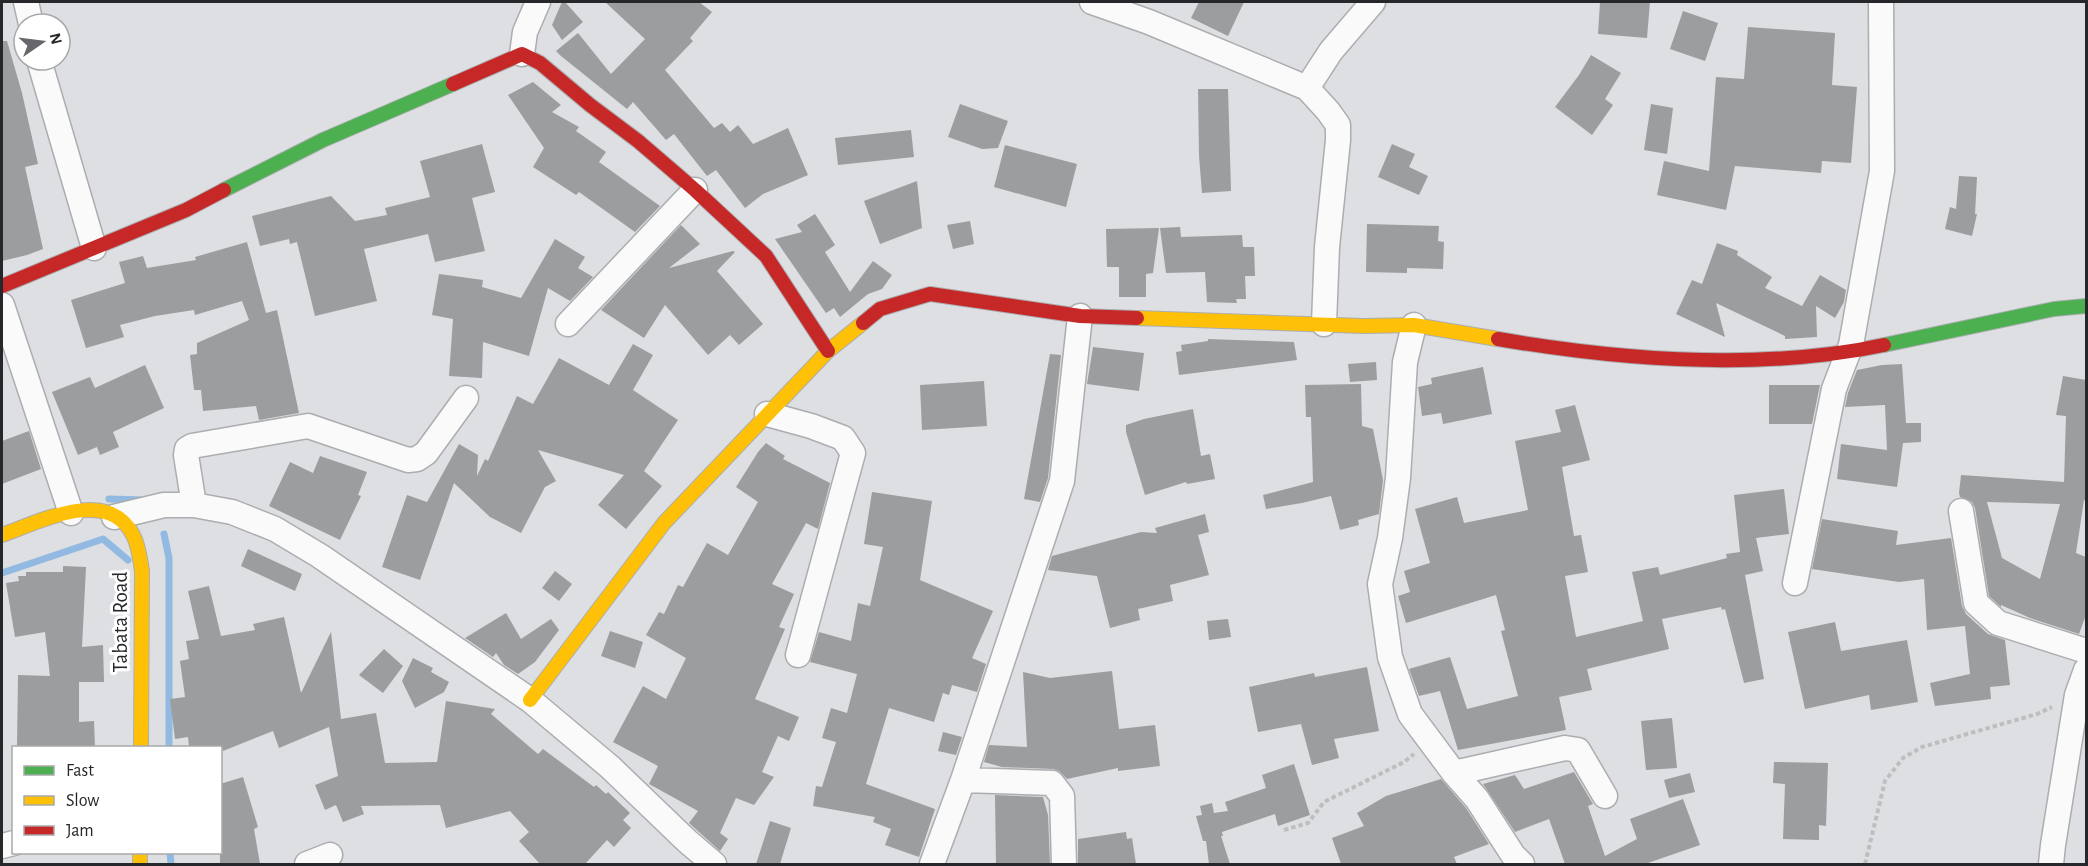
<svg xmlns="http://www.w3.org/2000/svg" width="2088" height="866" font-family="'Alegreya Sans',sans-serif">
<style>
.lines{fill:none;stroke-linecap:round;stroke-linejoin:round}
.stream{stroke:#91b9e1;stroke-width:7}
.building{fill:#9b9d9f;fill-rule:evenodd}
.street-casing{stroke:#abadaf;stroke-width:27}
.fast-casing{stroke:#abadaf;stroke-width:16}
.slow-casing{stroke:#abadaf;stroke-width:16}
.jam-casing{stroke:#abadaf;stroke-width:16}
.path{stroke:#bdbebf;stroke-width:4;stroke-dasharray:4.5 3;stroke-linecap:butt}
.street{stroke:#fafafb;stroke-width:24}
.fast{stroke:#4caf50;stroke-width:14}
.slow{stroke:#ffc107;stroke-width:14}
.jam{stroke:#c62828;stroke-width:14}
.labels{text-anchor:middle;stroke-width:6;stroke-linejoin:round;paint-order:stroke}
.street-label{font-size:21px;fill:#26272a;stroke:#fff}
</style>
<rect width="100%" height="100%" fill="#dddfe2"/>
<g class="lines">
<path class="stream" d="M109,499L143,500
M164,534L169,558V748
M2,573L103,539L128,560
M170,852L171,864"/>
</g>
<path class="building" d="M562,2H565L583,22L562,40L552,25Z
M605,2H699L712,12L690,38L693,41L665,70L714,128L722,123L730,132L738,125L753,144L788,128L808,175L763,194L745,208L716,170L707,176L674,134L666,140L633,102L627,109L561,56L556,51L578,33L611,74L645,39Z
M1199,2H1244L1228,36L1191,18Z
M1600,2H1650L1647,38L1598,34Z
M1683,11L1718,23L1705,61L1670,49Z
M1748,27L1835,33L1832,85L1857,87L1851,163L1822,161L1821,173L1735,166L1726,210L1657,195L1664,161L1709,171L1716,77L1744,79Z
M2,41H7L22,93L38,164L25,167L43,249L27,255L2,261Z
M1591,55L1621,73L1605,99L1613,105L1592,135L1555,107L1579,75Z
M533,82L561,105L552,112L579,127L576,131L606,152L599,162L660,206L635,232L579,192L576,195L533,167L544,148L508,95Z
M1198,89H1228L1231,191L1202,193L1199,156Z
M960,104L1008,121L998,148L982,149L948,137Z
M1651,104L1673,108L1667,154L1644,150Z
M911,130L914,157L838,165L835,138Z
M482,144L495,192L472,198L485,251L435,262L428,234L364,249L377,301L315,316L297,242L290,244L289,239L260,246L252,216L331,196L355,221L387,215L385,208L430,197L420,161Z
M1392,144L1415,154L1409,167L1428,176L1419,195L1378,177Z
M1005,145L1077,164L1066,207L994,187Z
M1959,176L1977,177L1975,214H1977L1972,236L1945,229L1950,207L1956,209Z
M917,181L922,228L880,244L864,201Z
M815,214L835,245L825,252L850,292L873,261L892,275L882,289L868,294L840,317L834,308L826,313L775,239L802,232L797,225Z
M970,221L974,244L953,249L947,225Z
M1367,224L1439,226L1438,241L1444,242L1443,269L1407,268V273L1366,272Z
M681,225L700,244L669,268L733,251L735,252L717,271L763,324L739,345L730,335L708,355L665,305L644,338L601,310Z
M1180,227L1181,237L1242,235L1243,247H1254L1255,276H1245L1246,299H1236L1237,303L1207,302L1205,272L1166,273L1160,228Z
M1159,228L1153,273L1146,274V297H1119V267H1107L1106,229Z
M555,239L585,257L578,268L593,277L570,301L548,288L529,356L483,342L482,378L449,376L453,319L432,315L439,274L483,280L482,287L521,298Z
M247,242L266,313L277,310L299,413L259,420L256,406L203,411L201,390H194L190,355L197,354V343L249,320L242,301L195,315L194,310L155,316L120,325L124,337L86,348L71,300L125,283L119,262L143,256L147,268L196,260L195,257Z
M1717,243L1738,251L1737,255L1772,277L1765,288L1802,306L1820,275L1846,290L1844,302L1835,318L1816,306L1817,337L1785,339V336L1716,303L1725,337L1676,314L1692,280L1702,284Z
M1208,339L1294,342L1297,360L1179,375L1176,352L1182,351L1181,345L1208,341Z
M633,344L653,355L633,390L678,420L644,471L662,486L626,529L598,505L624,475L538,450L556,481L545,487L521,533L490,517L454,483L420,580L382,567L407,495L427,502L459,444L478,455L477,476L485,459L488,461L517,396L533,404L559,358L609,385Z
M1093,347L1144,353L1139,391L1087,384Z
M1050,354L1061,355L1048,478L1040,502L1024,499Z
M1376,362L1377,380L1350,382L1348,364Z
M1902,364L1906,423H1921V442L1903,443L1897,487L1837,479L1841,444L1887,450L1885,405L1845,407L1848,393L1857,370L1882,365Z
M145,365L164,408L113,432L119,447L100,455L97,447L78,455L52,392L90,377L95,388Z
M1483,367L1492,414L1443,424L1441,413L1422,416L1418,387L1432,384L1431,378Z
M2063,376L2086,380V501L2084,500L2076,553L2086,557V615L2079,634L2030,618L2001,605V607L1989,596L1975,508L1972,502L1960,497L1959,493L1961,475L2064,482L2066,416L2056,415ZM1987,502L2060,504L2040,579L2002,558Z
M984,381L987,426L922,430L920,385Z
M1361,384L1362,426L1373,429L1383,480L1379,514L1358,520L1359,525L1340,530L1331,496L1302,503L1266,509L1263,495L1313,482L1311,417H1306L1305,385Z
M1769,385H1820L1812,424H1769Z
M1575,405L1590,460L1562,467L1574,536L1581,535L1588,572L1565,576L1576,637L1643,621L1632,572L1658,567L1660,575L1727,558L1726,554L1740,552L1734,495L1784,489L1789,534L1756,538L1763,571L1745,575L1764,679L1744,683L1725,609L1722,610L1721,607L1662,619L1669,649L1587,669L1592,690L1559,697L1566,730L1458,750L1440,691L1419,696L1409,669L1450,657L1467,709L1518,696L1501,631L1505,630L1496,595L1406,623L1398,596L1410,592L1404,571L1430,563L1415,509L1457,497L1464,523L1528,510L1515,441L1561,432L1555,410Z
M1193,409L1201,456L1210,454L1215,479L1187,484L1186,482L1145,495L1126,432V425L1144,419Z
M29,431L41,469L2,484V441Z
M766,443L785,456L783,459L830,483L818,529L806,523L772,584L794,594L779,627L785,629L755,699L799,717L789,741L778,736L762,772L774,777L754,805L736,798L720,833L728,839L720,851L689,823L698,811L649,784L658,766L613,742L643,686L666,699L686,658L646,635L659,612L664,614L678,585L683,587L707,543L728,555L758,502L736,487L758,452Z
M320,456L367,472L358,495L361,496L340,540L269,506L290,462L313,473Z
M872,492L932,501L920,580L993,611L972,658L986,664L977,692L952,685L949,695L943,693L934,722L889,708L866,784L935,809L919,857L885,845L891,829L873,822L875,817L813,806L816,786L822,787L836,742L822,738L831,708L847,713L857,674L810,662L819,632L851,641L858,603L870,606L883,547L864,544Z
M1205,514L1209,532L1198,535L1209,575L1170,585L1173,601L1138,609L1140,620L1110,628L1097,576L1048,570L1052,556L1141,532L1157,533L1155,528Z
M1822,519L1898,531L1896,545L1951,538L1962,606L1966,614L1988,634L2005,640L2010,685L1990,687L1991,699L1935,706L1930,683L1970,674L1965,626L1927,630L1924,579L1899,582L1812,569Z
M248,549L302,574L295,591L241,566Z
M63,566L86,567L82,647L103,645L104,682H79V722L94,721L95,747H17L18,675L50,676L45,632L15,637L6,583L19,581L18,576H26V572H63Z
M555,571L572,584L559,601L542,588Z
M209,586L221,636L255,630L253,624L284,617L301,693L331,632L341,719L376,713L385,763L437,762L446,701L495,709L491,714L538,754L543,749L594,787L596,785L606,794L608,792L630,813L623,820L631,828L614,847L607,840L585,864H540L519,841L529,832L510,811L446,828L440,805L361,806L364,814L343,822L336,805L325,810L315,785L338,776L329,727L279,748L273,731L223,751L222,747H189L188,737L175,739L170,699L185,697L180,661L189,659L186,641L199,639L188,591Z
M506,613L521,639L551,619L559,630L535,662L518,674L504,665L496,653L493,657L465,638Z
M1228,619L1231,637L1209,640L1207,621Z
M1835,622L1841,651L1907,640L1918,702L1871,710L1869,695L1805,709L1788,632Z
M610,631L643,642L635,668L601,656Z
M384,649L403,666L383,693L359,675Z
M413,658L433,668L431,672L449,682L444,692L415,708L402,681Z
M1367,667L1379,731L1334,739L1339,758L1312,765L1301,724L1258,732L1249,687L1314,673L1315,677Z
M1112,671L1119,729L1155,725L1160,766L1118,771V768L1067,779L1059,771L1053,769L1002,767L984,762L989,745L1027,747L1023,672L1050,678Z
M1672,718L1677,768L1646,770L1641,721Z
M943,732L962,737L956,755L938,751Z
M1774,762L1828,763L1826,826L1819,825V840L1783,839L1785,784L1773,783Z
M1294,764L1310,815L1278,826L1275,814L1222,832L1223,836H1221L1230,864H1209L1206,841H1203L1196,816L1202,815L1200,806L1212,803L1214,813L1228,811L1225,802L1266,788L1262,775Z
M1574,772L1593,804L1588,806L1605,856L1637,839L1630,819L1683,799L1700,845L1645,864H1565L1549,819L1515,832L1483,784L1515,775L1524,789Z
M1690,773L1695,792L1669,798L1664,780Z
M243,777L258,827L254,829L260,864H220V784Z
M1441,779L1466,808L1489,844L1454,857L1457,864H1341L1332,838L1364,826L1357,813L1386,796Z
M995,795L1043,797L1048,815L1050,864H996Z
M770,821L791,828L780,864H756Z
M1126,832L1127,839L1132,838L1136,864H1078V839Z"/>
<g class="lines">
<g class="street-casing">
<path id="street" d="M26,2L31,24
M1092,2L1149,22L1307,88L1328,111L1338,125V140L1327,247L1324,324
M522,54L525,32L538,2
M39,60L94,248
M1307,88L1331,51L1373,2
M2,305L71,513
M568,324L695,190
M1414,325L1405,362L1398,478L1390,538L1380,584L1390,657L1410,714L1454,773L1477,799L1513,855L1522,864
M767,414L811,426L843,438L853,453L798,655
M194,505L186,455L187,449L192,446L308,426L408,460L417,459L426,453L466,398
M1961,511L1976,603L1998,623L2086,651
M114,517L164,505H194L232,512L275,529L320,556L530,700L610,767L687,841L714,864
M1795,583L1834,389L1851,345L1882,171L1881,2
M1454,773L1565,748L1578,750L1605,796
M963,780L1052,783L1062,796L1064,864
M2,846L14,843
M307,864L330,855
M932,864L963,780L1062,481L1080,316
M2051,864L2053,845L2077,695L2086,670"/>
</g>
<g class="fast-casing">
<path id="fast" d="M224,190L323,140L453,84
M1884,345L2054,309L2086,306"/>
</g>
<g class="slow-casing">
<path id="slow" d="M1137,318L1364,326L1414,325L1498,339
M2,535C39,522 108,486 133,535C139,546 140,559 142,571L141,748
M530,700L664,523L828,351L863,323
M140,852V864"/>
</g>
<g class="jam-casing">
<path id="jam" d="M453,84L522,54L540,63L590,105L638,141L695,190L766,256L828,351
M2,286L186,210L224,190
M863,323L880,309L930,294L1080,316L1137,318
M1498,339C1621,360 1761,371 1884,345"/>
</g>
<path class="path" d="M1284,830L1308,823L1324,802L1404,762L1414,754
M1865,864L1885,781L1903,758L1922,747L2037,714L2052,707"/>
<use href="#street" class="street"/>
<use href="#fast" class="fast"/>
<use href="#slow" class="slow"/>
<use href="#jam" class="jam"/>
</g>
<g class="labels">
<g class="street-label">
<text transform="translate(120 622) rotate(-90)" y="7">Tabata Road</text>
</g>
</g>
<rect width="2088" height="866" fill="none" stroke="#26272a" stroke-width="6"/>
<rect x="12" y="746" width="210" height="108" fill="#ffffff" stroke="#a8a9aa" stroke-width="1.5"/>
<rect x="24" y="766" width="30" height="9" fill="#4caf50" stroke="#a8a9aa" stroke-width="1.5"/>
<text x="66" y="776" font-size="18" fill="#26272a">Fast</text>
<rect x="24" y="796" width="30" height="9" fill="#ffc107" stroke="#a8a9aa" stroke-width="1.5"/>
<text x="66" y="806" font-size="18" fill="#26272a">Slow</text>
<rect x="24" y="826" width="30" height="9" fill="#c62828" stroke="#a8a9aa" stroke-width="1.5"/>
<text x="66" y="836" font-size="18" fill="#26272a">Jam</text>
<g transform="translate(42 42) rotate(76)"><circle r="28" fill="#ffffff" stroke="#a8a9aa" stroke-width="1.5"/>
<path d="M0-4.5L10 22L0 15L-10 22Z" fill="#66676a"/>
<text y="-9" font-size="16" font-weight="bold" text-anchor="middle" fill="#26272a">N</text>
</g>
</svg>
